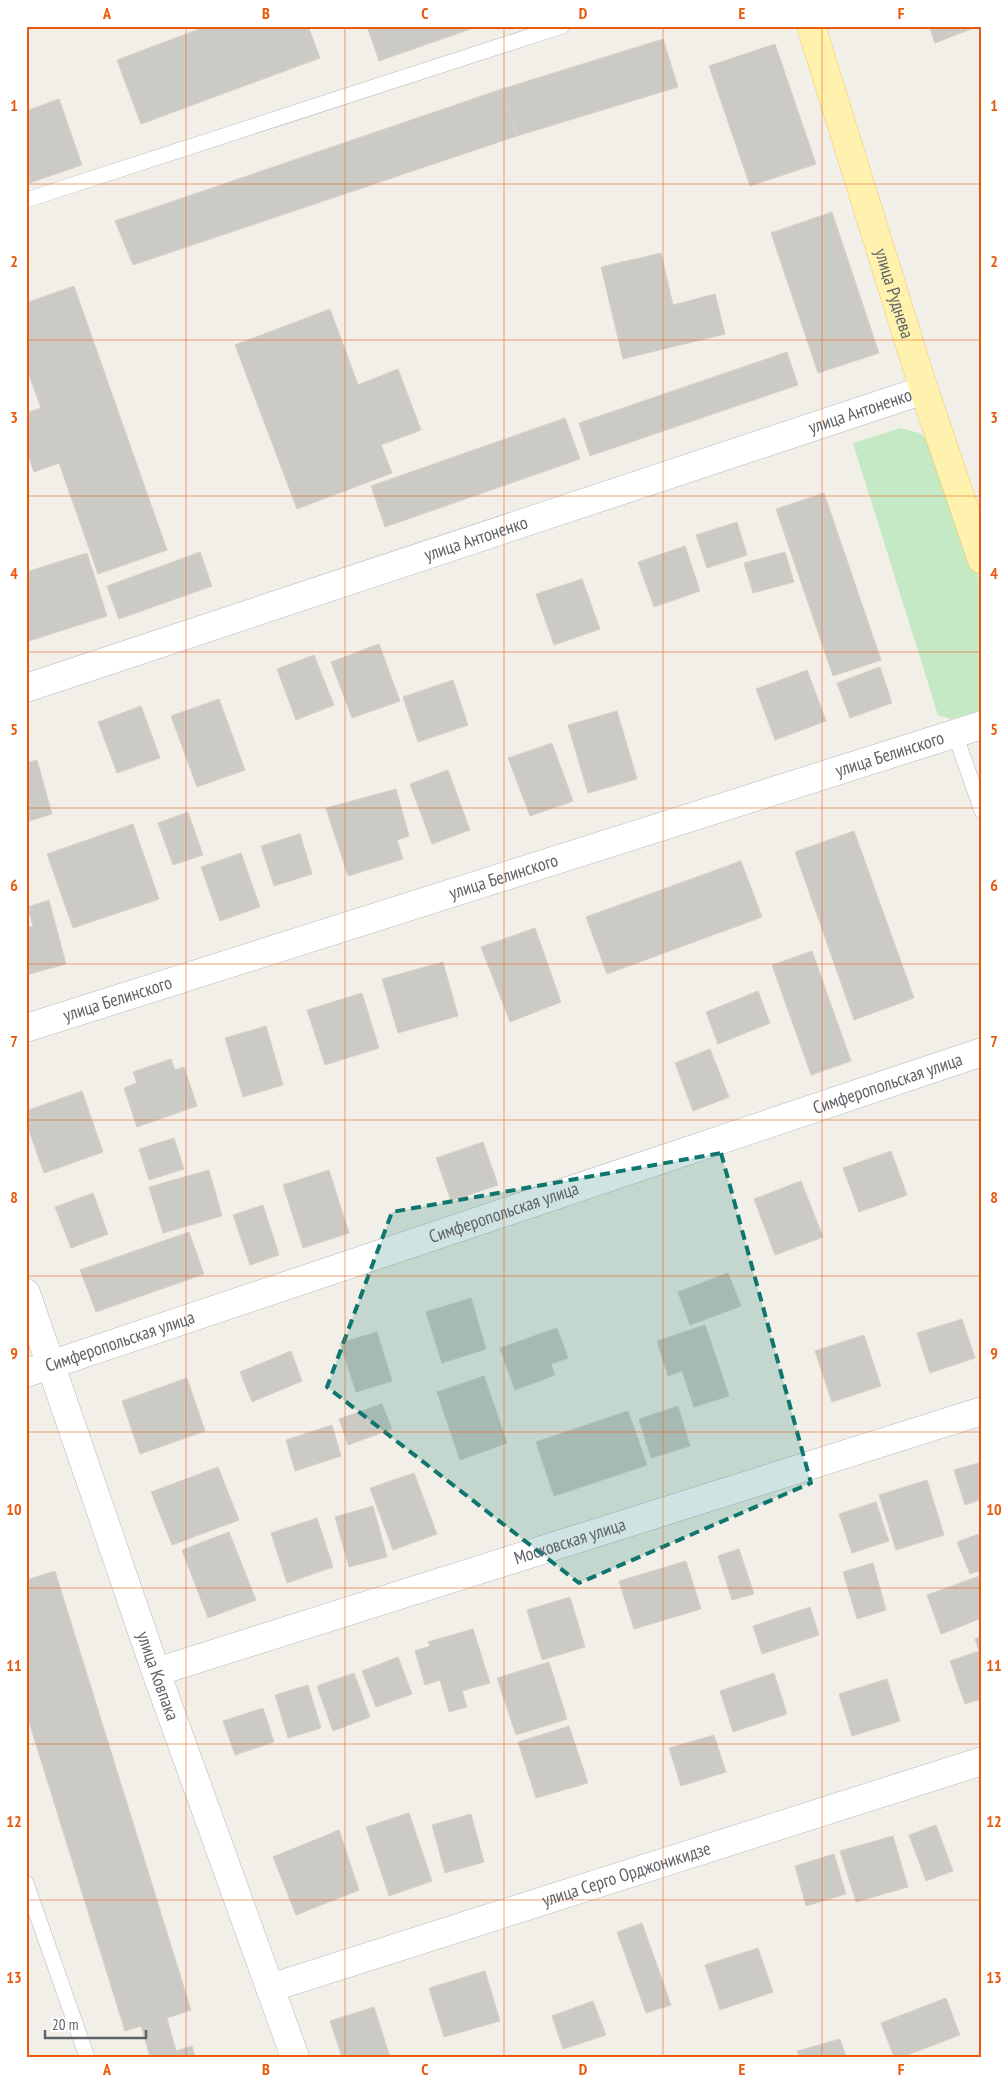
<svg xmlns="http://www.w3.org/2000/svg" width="1008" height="2083" font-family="'PT Sans Narrow',sans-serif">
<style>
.green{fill:#c5e8c5}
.building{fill:#cccac5;stroke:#d6d1c6}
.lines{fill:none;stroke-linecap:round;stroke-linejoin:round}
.service-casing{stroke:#b5b8bc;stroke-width:16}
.minor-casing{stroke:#b5b8bc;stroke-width:29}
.primary-casing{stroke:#f2c960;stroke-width:29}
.service{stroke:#fff;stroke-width:15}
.minor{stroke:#fff;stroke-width:28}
.primary{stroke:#fff2af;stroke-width:28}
.marked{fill:#0f766e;fill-opacity:0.2;stroke:#0f766e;stroke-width:4;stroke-dasharray:10 6;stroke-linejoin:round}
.grid{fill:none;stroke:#e8590c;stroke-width:1;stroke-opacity:0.55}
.labels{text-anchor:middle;stroke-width:4.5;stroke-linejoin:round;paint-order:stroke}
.street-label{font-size:18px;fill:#5f6368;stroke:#fff}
.neatline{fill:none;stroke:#e8590c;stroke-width:2}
.grid-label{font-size:16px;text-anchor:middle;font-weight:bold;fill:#e8590c}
</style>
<rect width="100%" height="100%" fill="#f1efe8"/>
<path class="green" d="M901,428L919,433L933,443L982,587V710L951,719L938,715L853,443Z"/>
<path class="building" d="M207,26H308L320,58L141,124L117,60Z
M367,26H479L379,61Z
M929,26H979L935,43Z
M663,39L678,87L517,136L502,89Z
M775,44L816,164L750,186L709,66Z
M502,89L517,136L133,265L115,221Z
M59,99L82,165L26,184V111Z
M832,212L879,353L818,373L771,233Z
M661,253L673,305L715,294L725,334L623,359L601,267Z
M74,286L167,550L98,574L59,463L34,472L26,449V413L41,408L26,367V303Z
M330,309L358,385L398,369L421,430L381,445L392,473L297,509L235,345Z
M787,352L798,385L590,456L579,423Z
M565,418L580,459L385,527L371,486Z
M824,493L881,660L833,676L776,509Z
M737,522L747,555L707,568L696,535Z
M685,546L700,591L654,607L638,562Z
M200,552L212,586L119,619L107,586Z
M785,552L794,582L753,593L744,563Z
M87,553L107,616L26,642V572Z
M582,579L600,629L554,645L536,594Z
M379,644L400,701L352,718L331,662Z
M314,655L334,705L296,720L277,669Z
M880,667L892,703L850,718L837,683Z
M807,670L826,721L775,740L756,689Z
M453,680L468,725L418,742L403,697Z
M219,699L245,770L197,787L171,716Z
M141,706L160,758L117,773L98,722Z
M617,711L637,779L588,793L568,725Z
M552,743L573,801L530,816L508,758Z
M37,760L52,814L26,822V763Z
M448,770L470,830L432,844L410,784Z
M396,789L409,836L397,840L403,859L348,876L326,808Z
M188,812L203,855L173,865L158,823Z
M133,824L159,899L73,928L47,854Z
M854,831L914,998L854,1020L795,852Z
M300,834L312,874L274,886L261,846Z
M241,853L260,907L220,921L201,867Z
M741,861L762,917L607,974L586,917Z
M49,900L66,964L26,975V928L33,926L28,907Z
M535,928L561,1002L510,1022L481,947Z
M812,951L851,1061L811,1075L772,965Z
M443,962L458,1016L398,1033L382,979Z
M758,991L770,1023L718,1044L706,1012Z
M362,993L379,1048L325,1065L307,1010Z
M266,1026L283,1085L243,1097L225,1038Z
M710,1049L729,1097L693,1111L675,1063Z
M171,1059L175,1070L184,1067L197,1106L137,1127L124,1088L137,1083L133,1072Z
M82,1091L103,1152L44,1173L26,1122V1111Z
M174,1138L184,1169L149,1180L139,1149Z
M483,1142L498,1185L451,1201L436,1158Z
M891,1151L907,1195L859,1212L843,1168Z
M209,1170L222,1216L163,1233L149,1187Z
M329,1170L349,1233L303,1248L283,1185Z
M801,1181L823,1237L775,1255L754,1199Z
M93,1193L108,1234L71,1248L55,1207Z
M263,1205L279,1255L250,1265L233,1215Z
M189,1232L204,1274L96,1312L80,1270Z
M728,1273L741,1306L690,1325L678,1292Z
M471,1298L486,1349L442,1363L426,1312Z
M962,1319L975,1358L930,1373L917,1333Z
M705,1325L729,1396L694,1407L682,1371L668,1376L657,1341Z
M557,1328L568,1358L551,1364L555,1375L515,1390L500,1348Z
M377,1332L392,1381L356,1392L340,1343Z
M864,1335L881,1386L832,1402L815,1351Z
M291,1351L302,1381L252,1402L240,1372Z
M484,1376L507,1443L460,1460L437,1392Z
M187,1378L205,1431L140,1454L122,1401Z
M382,1404L392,1429L348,1445L339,1419Z
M678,1406L690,1446L651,1458L639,1419Z
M628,1411L647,1465L554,1496L536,1442Z
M332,1425L341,1456L295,1471L286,1440Z
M982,1462V1499L965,1505L954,1470Z
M218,1467L239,1520L172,1545L151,1492Z
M414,1473L437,1534L393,1550L370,1488Z
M927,1480L944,1535L896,1550L879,1495Z
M876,1502L889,1541L852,1553L839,1514Z
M373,1506L387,1557L349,1567L335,1517Z
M317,1518L333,1567L287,1583L271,1533Z
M229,1532L256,1600L208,1618L182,1550Z
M981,1533L982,1570L970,1574L957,1542Z
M739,1549L754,1594L732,1600L718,1556Z
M686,1561L701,1609L634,1629L619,1581Z
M873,1563L886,1610L857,1619L843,1572Z
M55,1571L191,2010L167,2018L176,2051L192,2046L195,2057H150L141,2026L125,2031L26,1712V1580Z
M982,1575V1618L941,1634L927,1595Z
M570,1597L585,1647L542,1660L527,1610Z
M810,1607L819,1635L762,1654L753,1626Z
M473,1629L490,1683L462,1691L467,1707L449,1712L440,1680L425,1685L415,1651L430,1646L428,1642Z
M982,1636V1699L965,1704L950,1661L979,1651L975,1639Z
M398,1657L412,1694L376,1707L362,1671Z
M549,1662L567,1719L516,1735L497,1678Z
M354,1673L370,1717L333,1731L317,1686Z
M774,1673L787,1714L733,1732L720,1691Z
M887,1679L900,1721L852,1736L839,1694Z
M308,1685L321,1728L288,1738L275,1695Z
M263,1708L274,1742L235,1755L223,1721Z
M569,1726L588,1783L536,1798L518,1742Z
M714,1735L726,1772L681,1786L669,1748Z
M409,1813L432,1881L389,1896L366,1827Z
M471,1814L484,1862L445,1873L432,1825Z
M936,1825L953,1871L926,1881L909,1835Z
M339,1830L359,1890L296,1915L273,1857Z
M893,1836L908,1887L856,1902L840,1851Z
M834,1854L846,1894L806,1906L795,1866Z
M642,1923L671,2005L646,2013L617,1932Z
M758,1948L773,1992L720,2010L705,1965Z
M485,1971L500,2021L444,2037L429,1988Z
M946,1998L960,2035L902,2057H894L881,2023Z
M593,2001L606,2035L563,2049L552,2016Z
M374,2007L390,2057H342L330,2021Z
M840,2039L846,2057H799L797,2051Z"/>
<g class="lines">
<g class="service-casing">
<path id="service" d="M26,200L562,26
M955,734L982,811
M26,1883L87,2057"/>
</g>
<g class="minor-casing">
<g id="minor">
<path id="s1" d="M26,688L924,390"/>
<path id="s2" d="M26,1028L982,725"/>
<path id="s3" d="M26,1293L156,1672L295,2057"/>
<path id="s4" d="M26,1373L982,1052"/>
<path id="s5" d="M156,1672L982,1411"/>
<path id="s6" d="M270,1988L982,1761"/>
</g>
</g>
<g class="primary-casing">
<g id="primary">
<path id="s7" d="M811,26L924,390L982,560"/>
</g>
</g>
<use href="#service" class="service"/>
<use href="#minor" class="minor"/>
<use href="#primary" class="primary"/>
</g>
<path class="marked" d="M721,1153L811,1483L579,1583L327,1387L392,1212Z"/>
<path class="grid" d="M186,26V2057M345,26V2057M504,26V2057M663,26V2057M822,26V2057M26,184H982M26,340H982M26,496H982M26,652H982M26,808H982M26,964H982M26,1120H982M26,1276H982M26,1432H982M26,1588H982M26,1744H982M26,1900H982"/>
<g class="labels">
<g class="street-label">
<text dy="6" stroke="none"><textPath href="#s7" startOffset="280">улица Руднева</textPath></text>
<text dy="6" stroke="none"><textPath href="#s1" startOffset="879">улица Антоненко</textPath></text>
<text dy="6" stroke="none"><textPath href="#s1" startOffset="474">улица Антоненко</textPath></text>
<text dy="6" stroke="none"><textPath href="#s2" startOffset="906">улица Белинского</textPath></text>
<text dy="6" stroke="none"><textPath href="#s2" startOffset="501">улица Белинского</textPath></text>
<text dy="6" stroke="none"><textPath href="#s2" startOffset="96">улица Белинского</textPath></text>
<text dy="6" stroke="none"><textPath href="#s4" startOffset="909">Симферопольская улица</textPath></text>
<text dy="6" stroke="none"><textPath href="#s4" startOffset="504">Симферопольская улица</textPath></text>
<text dy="6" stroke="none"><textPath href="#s4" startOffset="99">Симферопольская улица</textPath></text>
<text dy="6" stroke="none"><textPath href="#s5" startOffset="434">Московская улица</textPath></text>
<text dy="6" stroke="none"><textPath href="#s3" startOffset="405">улица Ковпака</textPath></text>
<text dy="6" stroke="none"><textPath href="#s6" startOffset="374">улица Серго Орджоникидзе</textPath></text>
</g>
</g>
<rect width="1008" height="2083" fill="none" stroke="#ffffff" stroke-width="55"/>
<path d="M45 2030v8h101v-8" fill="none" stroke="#5f6368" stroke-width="2.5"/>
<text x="52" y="2030" font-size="15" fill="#5f6368" stroke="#ffffff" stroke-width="4" paint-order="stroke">20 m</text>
<rect x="28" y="28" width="952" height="2028" class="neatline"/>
<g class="grid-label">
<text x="107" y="19">A</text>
<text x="266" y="19">B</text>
<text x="425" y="19">C</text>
<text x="583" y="19">D</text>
<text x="742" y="19">E</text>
<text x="901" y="19">F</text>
<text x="14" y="111">1</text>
<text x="994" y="111">1</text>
<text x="14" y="267">2</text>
<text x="994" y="267">2</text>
<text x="14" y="423">3</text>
<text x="994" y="423">3</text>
<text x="14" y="579">4</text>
<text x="994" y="579">4</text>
<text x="14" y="735">5</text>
<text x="994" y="735">5</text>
<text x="14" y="891">6</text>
<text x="994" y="891">6</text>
<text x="14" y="1047">7</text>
<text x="994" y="1047">7</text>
<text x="14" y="1203">8</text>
<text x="994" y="1203">8</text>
<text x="14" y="1359">9</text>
<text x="994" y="1359">9</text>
<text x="14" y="1515">10</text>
<text x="994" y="1515">10</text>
<text x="14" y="1671">11</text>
<text x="994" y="1671">11</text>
<text x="14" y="1827">12</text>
<text x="994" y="1827">12</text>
<text x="14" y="1983">13</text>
<text x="994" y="1983">13</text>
<text x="107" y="2075">A</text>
<text x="266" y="2075">B</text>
<text x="425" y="2075">C</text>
<text x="583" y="2075">D</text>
<text x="742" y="2075">E</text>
<text x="901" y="2075">F</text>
</g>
</svg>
